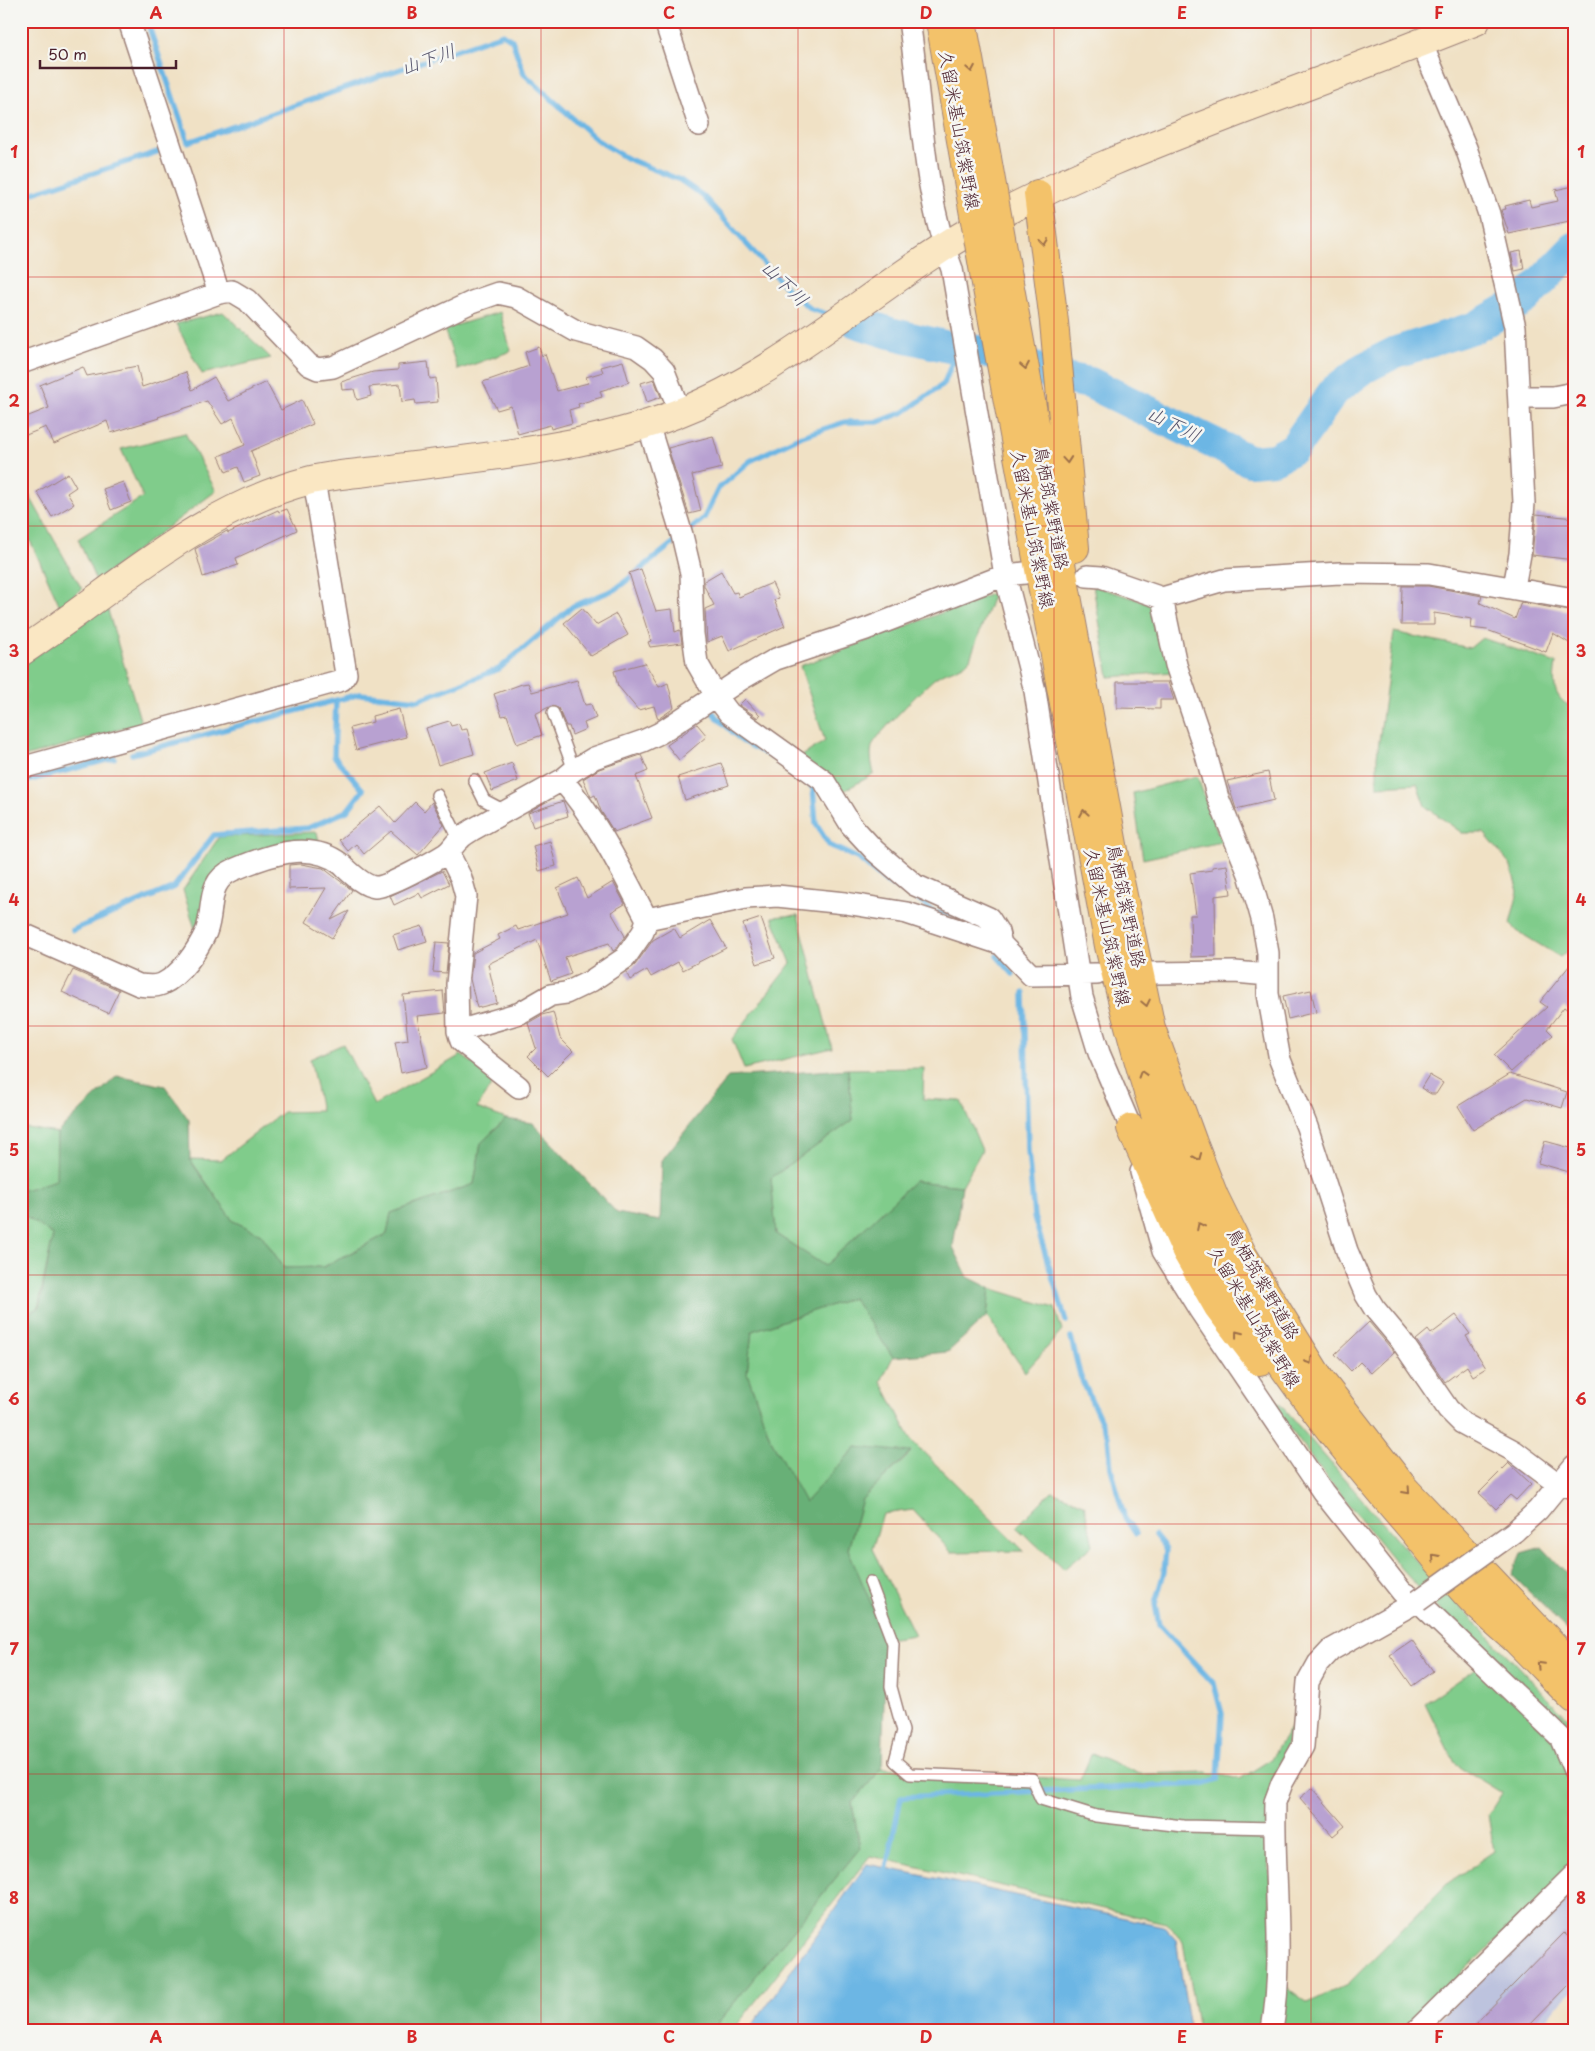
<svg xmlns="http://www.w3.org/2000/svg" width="1595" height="2051" font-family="'Playpen Sans','Klee One',sans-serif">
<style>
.industrial{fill:#bdc3de}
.green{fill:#80cc8b;stroke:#65765b}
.forest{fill:#68b077;stroke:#596851}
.water{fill:#6cb6e4;stroke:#5b6a88}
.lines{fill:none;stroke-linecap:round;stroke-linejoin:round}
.stream{stroke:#6cb6e4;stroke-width:5.5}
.river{stroke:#6cb6e4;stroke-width:32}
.building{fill:#b8a1d1}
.lane-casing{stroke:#9d8078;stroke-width:14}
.street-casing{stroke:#9d8078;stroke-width:24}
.secondary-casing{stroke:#9d8078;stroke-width:30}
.primary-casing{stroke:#9d8078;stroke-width:30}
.lane{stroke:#fff;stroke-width:11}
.street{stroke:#fff;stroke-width:21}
.secondary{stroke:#fae7c3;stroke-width:28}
.primary{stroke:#f3c26a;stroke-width:28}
.street-bridge-casing{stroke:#9d8078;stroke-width:24;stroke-linecap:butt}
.primary-bridge-casing{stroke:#9d8078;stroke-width:30;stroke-linecap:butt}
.street-bridge{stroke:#fff;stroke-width:21}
.primary-bridge{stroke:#f3c26a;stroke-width:28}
.oneway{stroke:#9e704a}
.grid{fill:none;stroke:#d62828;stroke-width:1;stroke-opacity:0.55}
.labels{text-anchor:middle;stroke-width:5;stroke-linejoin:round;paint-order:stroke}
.street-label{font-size:18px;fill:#4a1f2b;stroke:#f6f6f2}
.water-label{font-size:19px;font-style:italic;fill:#56546c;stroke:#f6f6f2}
.neatline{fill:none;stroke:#d62828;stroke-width:2}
.grid-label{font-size:16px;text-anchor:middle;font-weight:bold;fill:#d62828}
</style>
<rect width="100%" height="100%" fill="#f6f6f2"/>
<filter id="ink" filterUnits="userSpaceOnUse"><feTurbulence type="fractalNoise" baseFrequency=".02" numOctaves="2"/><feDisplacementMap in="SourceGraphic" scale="10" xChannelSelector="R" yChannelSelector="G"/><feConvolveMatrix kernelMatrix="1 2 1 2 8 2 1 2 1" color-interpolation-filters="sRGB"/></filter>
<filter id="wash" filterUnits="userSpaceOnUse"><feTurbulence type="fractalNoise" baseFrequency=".0096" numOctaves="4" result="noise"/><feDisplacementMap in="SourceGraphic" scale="20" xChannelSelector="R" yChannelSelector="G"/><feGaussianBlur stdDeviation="1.12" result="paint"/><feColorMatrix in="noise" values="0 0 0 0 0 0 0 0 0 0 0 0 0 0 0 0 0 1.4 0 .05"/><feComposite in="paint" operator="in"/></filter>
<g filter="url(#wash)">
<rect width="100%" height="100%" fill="#f0e1c5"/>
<path class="industrial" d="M1574,1885V1991L1555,2007L1538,2030H1428Z"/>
<path class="green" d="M223,312L271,358L202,374L176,324Z
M500,312L511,351L458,370L444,329Z
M185,433L216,491L96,581L78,539L143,497L121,449Z
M21,481L82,589L60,606L28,536L21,529Z
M1093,586L1152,604L1173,672L1109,677Z
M994,593L970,659C961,670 945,670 934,679C923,688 878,734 873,744C869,753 872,765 874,774L838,794L802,756L825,741L800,666Z
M107,607L141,723L21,758V666Z
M1394,632L1470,648L1482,638L1556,663C1553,685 1552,697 1574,709V946L1560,957L1517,931L1510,924L1518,891L1510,864L1484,833H1462L1425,806L1417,784L1377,786V756Z
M1197,776L1221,842L1143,859L1133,793Z
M317,832L320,846L223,867L195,929L183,890L219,837Z
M798,915L832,1048L744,1069L732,1039L791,963L772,917Z
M343,1044L374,1105L461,1055L495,1079L477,1108L506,1119L481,1143L474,1184L391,1213L387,1234L323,1267L284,1268L261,1234L233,1221L190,1159L221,1160L283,1112L321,1111L310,1059Z
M924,1068L923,1099L961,1101L982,1150L962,1186L914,1181L825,1266L776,1234L771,1178L853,1120L848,1069Z
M21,1127L57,1133V1180L21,1191Z
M21,1213L53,1235L38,1308L21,1316Z
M990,1288L1055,1308L1062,1331L1025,1372L987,1316Z
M853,1298L893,1357L881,1381L912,1441L1024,1551L951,1552L913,1510L883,1514L872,1549L915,1635L886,1639L848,1550L862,1499L911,1453L856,1447L805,1503L770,1438L747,1373L752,1331Z
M1233,1350L1407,1551L1574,1725V1865L1404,2030H1280L1286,1987L1308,2003L1348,1984L1448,1883L1494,1851L1488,1815L1502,1793L1455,1764L1425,1703L1487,1660L1403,1571L1316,1464Z
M1052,1491L1084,1504L1093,1545L1064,1569L1016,1527Z
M1295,1720L1268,1798L1272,1996L1262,2030H1198L1183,1942L1166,1923L870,1856L733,2030H712L860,1848L852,1803L882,1768L1080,1780L1092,1753L1140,1774L1207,1772L1240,1779L1270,1760Z"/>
<path class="forest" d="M848,1069L853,1120L771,1178L776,1234L825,1266L914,1181L962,1186L953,1247L968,1277L990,1288L987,1316L948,1352L893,1357L853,1298L752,1331L747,1373L770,1438L805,1502L856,1447L911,1452L862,1499L848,1549L886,1639L882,1768L852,1803L860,1848L712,2030H21V1316L39,1308L53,1235L21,1213V1191L56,1180L57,1133L117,1076L165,1086L189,1120L190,1160L233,1221L261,1234L284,1268L324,1267L387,1234L391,1213L474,1184L481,1143L506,1119L533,1123L617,1213L660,1221L662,1160L728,1077Z
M1542,1547L1574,1581V1636L1512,1575L1521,1553Z"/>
<path class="water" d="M867,1864L1163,1926L1176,1940L1190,2030H749Z"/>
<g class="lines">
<path class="stream" d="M147,21L188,142L503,34L512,40L524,74L597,140L626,158L680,180L703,196L788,290L811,309L830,315
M21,197L160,151
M690,530L704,518L718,489L750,461L799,437L845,422H878L904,412L944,384L957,349
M713,713L742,741L780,761
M132,754L360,694L418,700L499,669L573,606L616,589L677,540
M804,777L813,788L816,824L829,845L859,859L887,883L912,895L935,913L959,914
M23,782L114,758
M73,930L174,887L214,835L308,828L347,811L363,790L334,756L336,701
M997,956L1013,974
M1024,993L1028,1150L1034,1217L1066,1321
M1071,1337L1080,1375L1108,1437L1111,1468L1124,1516L1136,1534
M885,1875L901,1797L1203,1784L1218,1779L1222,1714L1214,1684L1159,1625L1155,1604L1164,1572L1166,1549L1155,1535"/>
<path class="river" d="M856,322L890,333L957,349L998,353L1055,376L1090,383L1250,461L1274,459L1294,448L1334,391L1364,368L1396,352L1476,327L1525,299L1574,248"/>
</g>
<g id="blocks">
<path class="building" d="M1574,186V220L1509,234L1501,210L1506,209L1505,206L1529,200L1531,207L1558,201L1555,190Z
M1521,251L1524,269L1515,271L1511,253Z
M539,347L542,356L545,354L557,391L588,383L586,377L603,372L601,367L623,361L629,382L600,391L602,397L578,404L579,407L569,410L572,423L551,429L550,425L518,434L511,406L497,410L483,382L529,366L525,352Z
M428,362L430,379L436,378L438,402L416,404L415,400L402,402L400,384L369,387L371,396L357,400L354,389L342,390L341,382L373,372L398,370V365Z
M137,366L142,387L186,372L192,390L214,377L228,401L266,382L281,410L302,400L313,424L251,451L260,476L244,482L238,467L226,472L219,456L245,445L233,418L222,424L207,401L158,417L159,418L111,433L107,421L54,444L46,427L21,437V419L49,408L40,385L83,367L87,376Z
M654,379L661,397L647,402L641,383Z
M713,436L722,468L692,475L701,511L689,514L668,448Z
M68,473L76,487L67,493L74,504L52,517L37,492Z
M123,482L131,502L111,510L103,489Z
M287,509L297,530L236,558L238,565L203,577L195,549L227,531L228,533L278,510L279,512Z
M1536,514L1574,518V560L1532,555Z
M641,569L656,611L672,609L675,632L680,630L682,643L650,647L648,642L651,641L629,573Z
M721,571L733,593L737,592L739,597L772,583L779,598L774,600L785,626L729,651L722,636L707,642L705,609L714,605L704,586V581Z
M1402,586H1428L1482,596L1480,603L1515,619L1521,602L1574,612V646L1553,633L1546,652L1487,630L1471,628L1472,619L1434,613V625H1401Z
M582,608L596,625L616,614L628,635L591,656L564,623Z
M645,663L659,687L668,683L674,708L658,719L654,706L638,710L618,686L614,671Z
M577,680L585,705L591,704L596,718L584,723L586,729L572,735L569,726H566L558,708L551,706L535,714L542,735L517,744L507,715L502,716L494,694L522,684L528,683L532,692Z
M1117,682H1168L1174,700H1160V709L1117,708Z
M745,699L760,715L758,718L739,705Z
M399,709L406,737L356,750L350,728L373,722L372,716Z
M449,721L451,726L459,724L461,730L467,729L474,754L438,765L426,728Z
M697,724L707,736L679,760L667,745Z
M641,755L648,771L636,776L652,818L614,832L601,811L595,795L591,797L583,779L599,769Z
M512,763L518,781L492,791L485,773Z
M721,763L729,785L685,800L678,777Z
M1268,772L1274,800L1236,809L1227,781Z
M563,801L568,816L533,827L528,813Z
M415,802L424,811L432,802L444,825L418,855L391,831L364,854L356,844L348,851L339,840L380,806L395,823Z
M550,841L556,866L539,871L533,846Z
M301,864L323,868L352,890L331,920L349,911L332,938L306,922L326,888L289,889V865Z
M1227,865L1231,894L1215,896L1216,956L1191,957L1190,915H1196L1190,873L1212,870V867Z
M442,871L449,884L422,898L419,893L394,905L390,896Z
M578,878L587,898L613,882L625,904L611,912L625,936L616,949L613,951L609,943L565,957L571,974L551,981L537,940L488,964L497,1003L477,1008L470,979L473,953L500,939L498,935L516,926L518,930L568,913L557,888Z
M761,918L775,958L757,964L743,924Z
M710,920L726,948L683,970L678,962L651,977L647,970L630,980L626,972L635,965L653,940L674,928L680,938Z
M422,926L427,941L398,950L393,935Z
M436,942L449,943L446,973L433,972Z
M1574,960V1015L1564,1007L1547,1029L1553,1035L1511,1072L1494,1055L1547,1007L1540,1002Z
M73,970L119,990L108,1013L62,992Z
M1311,990L1316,1012L1288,1019L1283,996Z
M443,991L445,1013L417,1016L427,1067L401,1073L395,1042L408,1040L403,995Z
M553,1012L560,1038L573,1051L548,1076L528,1056L536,1048L528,1023L542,1015Z
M1510,1074L1567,1092L1562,1108L1527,1098L1473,1130L1458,1106Z
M1429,1075L1443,1083L1436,1094H1431L1421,1088Z
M1545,1141L1574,1149L1569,1172L1538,1163Z
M1456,1315L1470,1334L1466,1336L1486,1368L1473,1376L1467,1366L1445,1382L1416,1340L1428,1330L1431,1334Z
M1369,1322L1394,1352L1371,1373L1360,1362L1351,1371L1335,1354Z
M1509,1463L1531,1484L1516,1500L1510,1495L1496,1509L1479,1493Z
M1412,1640L1433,1671L1412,1686L1390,1655Z
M1312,1788L1345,1826L1333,1836L1300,1798Z
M1564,1933L1574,1942V1979L1524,2030H1469Z"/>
</g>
</g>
<g filter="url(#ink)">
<use href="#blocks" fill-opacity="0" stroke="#9d8078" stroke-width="1"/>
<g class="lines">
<g class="lane-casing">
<path id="lane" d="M553,713L574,770
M474,780L484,800L505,811
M437,795L459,839
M870,1582L893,1643L891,1687L903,1731L895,1761L910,1774L1032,1779L1041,1799L1096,1816L1183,1826L1274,1828"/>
</g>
<g class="street-casing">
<path id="street" d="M129,21L219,293
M665,21L699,125
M909,21C922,104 922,190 952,269L1005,575L1035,691L1082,997L1099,1053L1131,1128L1134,1142
M1421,42L1466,148L1489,214L1515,327L1524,503L1520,554L1514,587
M21,363L219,293L232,291L247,300L309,365L318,369L333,367L472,302L498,293L516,297L576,331L636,347L653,359L664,371L680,412
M1519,397H1553L1574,393
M648,424L682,535L691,573L693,634L697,663L716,696L729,713L824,781L851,825L875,851L915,885L989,918L998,932L1001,944L1031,975L1097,974
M1087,576L1101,577L1162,598L1224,580L1340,573L1429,574L1574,599
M1162,598L1176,665L1205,751L1218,798L1249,874L1262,919L1268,953V994L1280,1060L1307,1127L1347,1251L1366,1295L1374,1308L1400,1339L1448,1409L1462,1423L1514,1451L1558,1484L1574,1488
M21,768L342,680L346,674L314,480
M448,852L461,878L466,896L457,984L458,1031L461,1041L519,1087
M647,919L746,898L777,896L845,903L907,913L1001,944
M21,933L139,985C147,986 155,987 162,984C181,975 197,951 206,932C215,910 205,882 233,870C266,856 309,839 341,864C350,872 363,886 375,887C387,888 436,860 447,853C452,849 455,843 460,839C463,835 468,833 472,830L562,780L574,770L594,758L643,741L660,733L740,680L776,659L866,629L1005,575L1025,573
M1151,973L1235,972L1268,975
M458,1031L520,1013L551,995L566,993L591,981L625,958L643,932L647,919C622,872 598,821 562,780
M1141,1172L1163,1251L1199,1309L1323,1492L1402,1592L1418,1601L1560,1737L1574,1770
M1514,1532L1538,1510L1574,1466
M1272,2030C1285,1955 1273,1877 1275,1802L1282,1783L1303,1746L1308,1682L1318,1664L1331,1650L1418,1601
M1417,2030L1574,1875"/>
</g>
<g class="secondary-casing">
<path id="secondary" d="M21,652C115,590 200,508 311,480C337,474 365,473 391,469C487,456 585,449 676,414C792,369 882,278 991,219C1069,177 1152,145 1235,113C1315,83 1396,53 1476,21"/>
</g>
<g class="primary-casing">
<path id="primary" d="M940,21L965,163
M962,21L987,158
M1038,194L1054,322L1075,548
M1008,277L1118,872L1151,1028L1193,1143L1214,1196L1243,1255L1321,1381L1404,1488L1574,1667
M985,278L1109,946C1130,1034 1153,1122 1190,1205C1243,1323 1322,1425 1406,1522C1430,1550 1453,1582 1480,1608C1492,1619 1505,1630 1517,1641C1536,1660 1555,1680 1574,1699
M1131,1128L1186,1251L1218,1307L1260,1362"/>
</g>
<use href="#lane" class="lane"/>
<use href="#street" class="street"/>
<use href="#secondary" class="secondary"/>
<use href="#primary" class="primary"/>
<g class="street-bridge-casing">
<path id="street-bridge" d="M1418,1601L1514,1532"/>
</g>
<g class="primary-bridge-casing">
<path id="primary-bridge" d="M987,158L1008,277
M965,163L985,278"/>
</g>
<use href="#street-bridge" class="street-bridge"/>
<use href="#primary-bridge" class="primary-bridge"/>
</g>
<defs><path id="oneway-chevron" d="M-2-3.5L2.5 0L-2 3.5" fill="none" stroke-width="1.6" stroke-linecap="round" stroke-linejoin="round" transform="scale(1.25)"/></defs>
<g class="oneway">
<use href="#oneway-chevron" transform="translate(971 69) rotate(80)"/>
<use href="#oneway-chevron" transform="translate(1044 242) rotate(83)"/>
<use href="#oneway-chevron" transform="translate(1025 366) rotate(79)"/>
<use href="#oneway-chevron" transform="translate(1067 460) rotate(85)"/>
<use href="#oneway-chevron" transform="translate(1084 813) rotate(-100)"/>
<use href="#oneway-chevron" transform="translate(1146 1003) rotate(78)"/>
<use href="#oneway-chevron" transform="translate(1142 1074) rotate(-107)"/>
<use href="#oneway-chevron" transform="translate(1198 1157) rotate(68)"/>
<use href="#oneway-chevron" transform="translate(1200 1226) rotate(-116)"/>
<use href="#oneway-chevron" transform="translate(1238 1334) rotate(-128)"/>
<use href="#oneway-chevron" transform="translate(1309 1361) rotate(58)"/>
<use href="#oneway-chevron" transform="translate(1407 1491) rotate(48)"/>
<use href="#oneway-chevron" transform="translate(1435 1557) rotate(-131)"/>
<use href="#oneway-chevron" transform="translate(1540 1665) rotate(-134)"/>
</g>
</g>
<path class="grid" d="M284,21V2030M541,21V2030M798,21V2030M1054,21V2030M1311,21V2030M21,277H1574M21,526H1574M21,776H1574M21,1026H1574M21,1275H1574M21,1524H1574M21,1774H1574"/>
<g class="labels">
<g class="street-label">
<text transform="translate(959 130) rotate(80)" y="6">久留米基山筑紫野線</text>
<text transform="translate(1051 508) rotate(80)" y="6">鳥栖筑紫野道路</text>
<text transform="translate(1032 529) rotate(79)" y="6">久留米基山筑紫野線</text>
<text transform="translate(1126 906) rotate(78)" y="6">鳥栖筑紫野道路</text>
<text transform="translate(1107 927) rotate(78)" y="6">久留米基山筑紫野線</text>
<text transform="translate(1263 1284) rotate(60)" y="6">鳥栖筑紫野道路</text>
<text transform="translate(1254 1317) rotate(59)" y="6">久留米基山筑紫野線</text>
</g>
<g class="water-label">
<text transform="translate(428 59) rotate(-19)" y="7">山下川</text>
<text transform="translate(785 283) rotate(44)" y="7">山下川</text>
<text transform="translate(1174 424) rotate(26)" y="7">山下川</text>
</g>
</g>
<rect width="1595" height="2051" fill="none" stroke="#f6f6f2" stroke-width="55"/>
<path d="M40 60v8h136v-8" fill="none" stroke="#4a1f2b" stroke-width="2.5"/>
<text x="48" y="60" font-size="15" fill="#4a1f2b" stroke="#f6f6f2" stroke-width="4" paint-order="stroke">50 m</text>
<rect x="28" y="28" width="1540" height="1996" class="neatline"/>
<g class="grid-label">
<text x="156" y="19">A</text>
<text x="412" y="19">B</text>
<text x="669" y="19">C</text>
<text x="926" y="19">D</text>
<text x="1182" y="19">E</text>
<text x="1439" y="19">F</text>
<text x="14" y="158">1</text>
<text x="1581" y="158">1</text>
<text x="14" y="407">2</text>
<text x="1581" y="407">2</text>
<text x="14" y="657">3</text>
<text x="1581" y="657">3</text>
<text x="14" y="906">4</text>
<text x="1581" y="906">4</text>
<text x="14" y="1156">5</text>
<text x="1581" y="1156">5</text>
<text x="14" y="1405">6</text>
<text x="1581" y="1405">6</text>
<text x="14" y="1655">7</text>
<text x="1581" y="1655">7</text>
<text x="14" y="1904">8</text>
<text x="1581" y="1904">8</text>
<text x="156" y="2043">A</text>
<text x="412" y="2043">B</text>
<text x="669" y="2043">C</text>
<text x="926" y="2043">D</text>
<text x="1182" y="2043">E</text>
<text x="1439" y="2043">F</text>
</g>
</svg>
